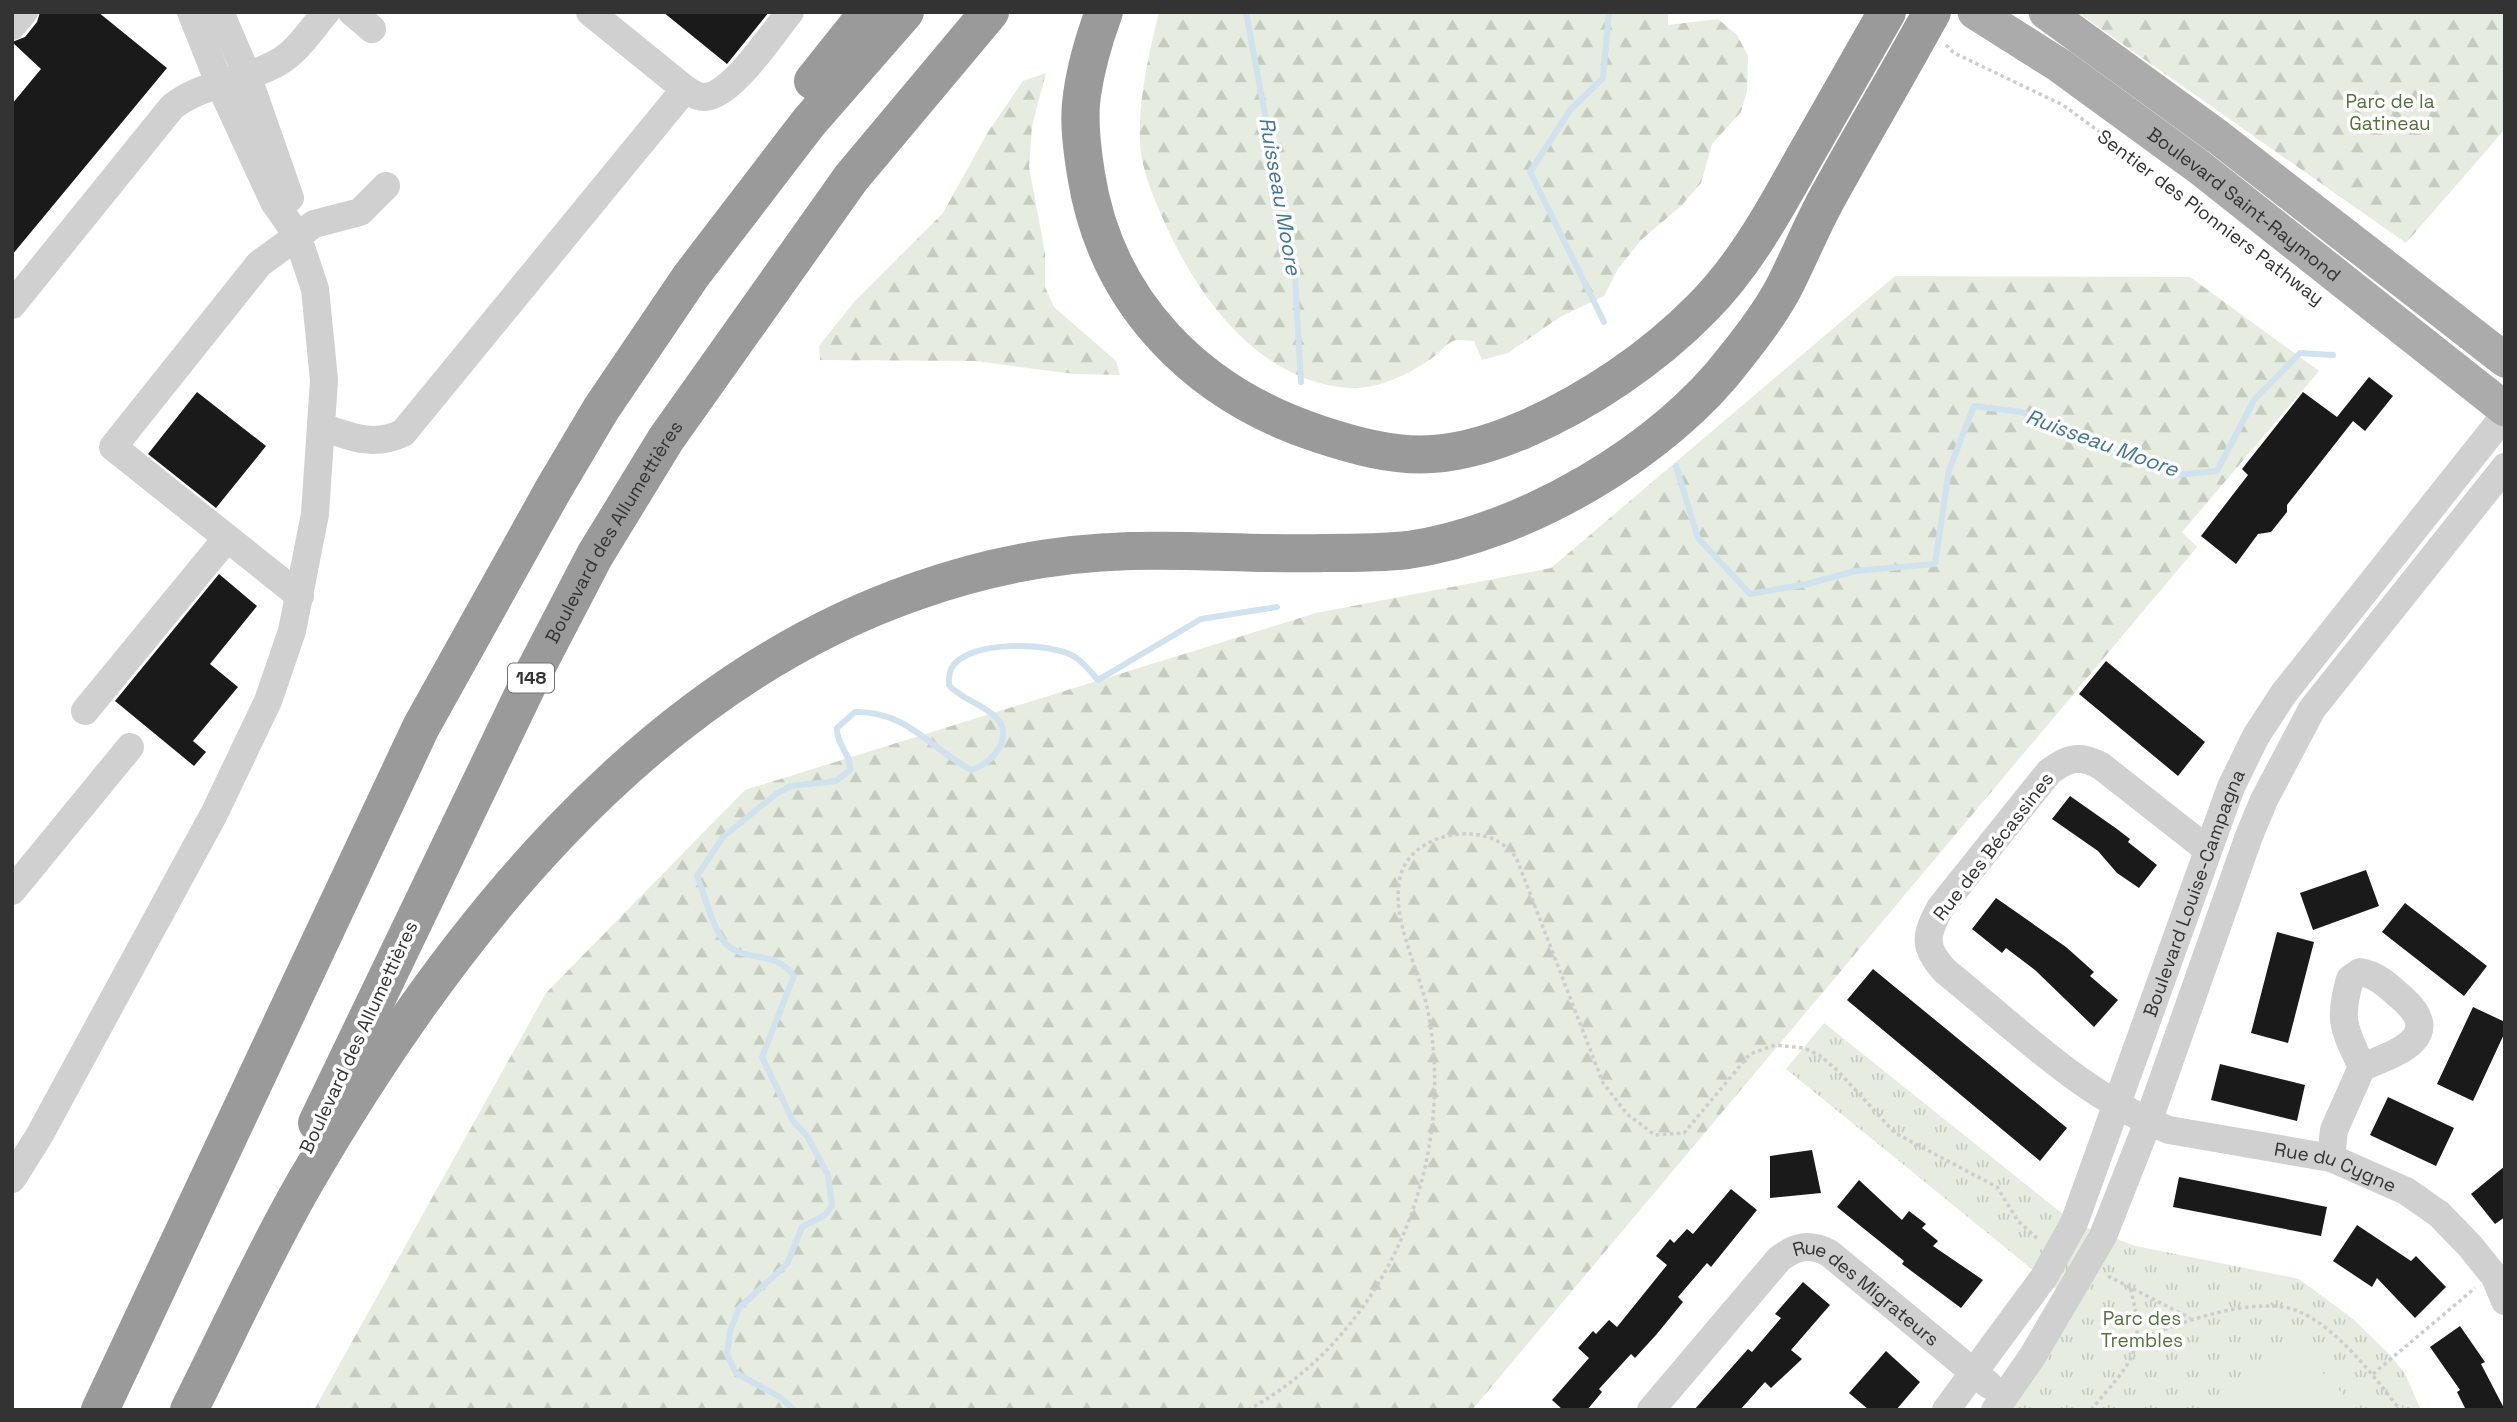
<svg xmlns="http://www.w3.org/2000/svg" width="2517" height="1422" font-family="'Space Grotesk',sans-serif">
<style>
.grass{fill:url(#grass-tufts)}
.forest{fill:url(#forest-firs)}
.pitch{fill:#e6ecdf}
.lines{fill:none;stroke-linecap:round;stroke-linejoin:round}
.stream{stroke:#cfe2ee;stroke-width:6}
.building{fill:#1a1a1a}
.path{stroke:#cdcdcd;stroke-width:3.5;stroke-dasharray:3.5 3.5;stroke-linecap:butt}
.minor{stroke:#d0d0d0;stroke-width:28}
.major{stroke:#ababab;stroke-width:35}
.highway{stroke:#9a9a9a;stroke-width:38}
.labels{text-anchor:middle;stroke-width:7;stroke-linejoin:round;paint-order:stroke}
.shield{fill:#fff;stroke:#707070;stroke-width:2}
.shield-label{font-size:18px;font-weight:bold;fill:#333}
.park-label{font-size:19px;fill:#56703f;stroke:#fff}
.street-label{font-size:19px;fill:#333;stroke:#fff}
.water-label{font-size:21px;font-style:italic;fill:#3f7597;stroke:#fff}
</style>
<defs>
<pattern id="grass-tufts" width="24" height="20" patternUnits="userSpaceOnUse" patternTransform="scale(1.75)"><rect width="24" height="20" fill="#e6ecdf"/><path d="M3 7l-1-3M5 7V3M7 7l1-3M15 17l-1-3M17 17v-4M19 17l1-3" fill="none" stroke="#c6cbc0"/></pattern>
<pattern id="forest-firs" width="22" height="20" patternUnits="userSpaceOnUse" patternTransform="scale(1.75)"><rect width="22" height="20" fill="#e6ecdf"/><path d="M5 1l3.5 6h-7zM16 11l3.5 6h-7z" fill="#c6cbc0"/></pattern>
</defs>
<rect width="100%" height="100%" fill="#fff"/>
<path class="grass" d="M1824,1023L2074,1223L2136,1246L2299,1279L2353,1319L2391,1356L2405,1374L2421,1410H1995L2067,1298L1786,1069Z"/>
<path class="forest" d="M1159,12H1668V25L1718,19L1737,35L1748,56L1747,91L1741,112L1712,144L1701,183L1681,206L1641,240L1618,269L1604,296L1560,317L1508,353L1482,360L1474,341C1468,341 1458,339 1453,341C1446,344 1439,353 1432,358C1409,374 1378,390 1349,388C1257,381 1197,296 1163,219C1153,196 1141,168 1140,143C1138,100 1149,53 1159,12Z
M2077,12H2505V129L2406,243Z
M1046,73L1032,126L1029,167L1045,253V287L1054,307L1116,361L1120,375L1074,374L975,361L820,360L819,346L854,302L943,213L988,132L1023,81Z
M1895,276L2190,277L2319,371L2182,532L2197,547L1472,1410H314L546,993L745,790L1316,613L1551,568Z"/>
<path class="pitch" d="M2295,1344L2358,1410H2225Z"/>
<g class="lines">
<path class="stream" d="M1246,12L1295,277L1301,382
M1604,322L1530,172L1570,110L1603,78L1609,12
M1676,466L1698,538L1750,594L1807,584L1855,571L1935,564L1949,470L1974,406L2021,412L2059,425L2176,475L2217,471L2254,400L2300,353L2333,355
M794,1410L780,1397L736,1373L727,1354L730,1331L739,1308L787,1264L802,1227L825,1215L832,1206L828,1175L807,1136L793,1121L762,1057L794,976C773,947 740,965 722,939C711,922 705,896 697,876L723,837L776,794L791,786L836,781L850,770C851,754 836,744 837,728L855,712C907,711 930,748 971,770C984,766 993,759 1000,746C1017,711 963,704 949,685C949,681 949,673 951,669C966,639 1051,642 1075,657C1084,663 1091,672 1098,680L1201,619L1277,607"/>
</g>
<path class="building" d="M40,12H98L167,68L12,255V104L41,69L12,42L25,37L37,22Z
M663,12H769L727,64Z
M2369,377L2393,396L2365,431L2353,421L2287,505V512L2271,532L2258,534L2236,564L2201,536L2248,475L2242,469L2303,392L2337,417Z
M197,392L266,446L216,508L148,454Z
M219,574L257,606L210,664L238,687L193,741L206,752L194,766L115,701Z
M2106,661L2205,742L2178,776L2079,694Z
M2070,796L2117,829L2130,839L2128,842L2157,865L2139,888L2117,873L2098,851L2052,819Z
M2366,870L2379,906L2313,930L2300,893Z
M1996,898L2066,947L2094,972L2090,976L2118,1000L2094,1027L2035,970L2006,948L2002,953L1972,929Z
M2405,903L2487,966L2464,996L2382,932Z
M2277,932L2314,942L2288,1043L2251,1033Z
M1873,969L2067,1128L2040,1161L1847,1000Z
M2473,1007L2505,1022V1032L2473,1101L2437,1084Z
M2220,1064L2305,1085L2297,1121L2211,1100Z
M2388,1097L2454,1128L2436,1166L2370,1135Z
M1812,1150L1821,1193L1770,1198V1156Z
M2505,1166V1217L2495,1224L2471,1194Z
M2179,1177L2327,1207L2321,1236L2173,1207Z
M1859,1180L1902,1220L1909,1211L1926,1224L1922,1228L1938,1241L1933,1246L1983,1280L1961,1308L1902,1264L1904,1261L1837,1207Z
M1731,1189L1757,1210L1711,1267L1707,1263L1678,1297L1683,1302L1656,1335L1635,1358L1631,1354L1599,1389L1602,1392L1587,1410H1563L1552,1400L1589,1358L1578,1348L1593,1331L1596,1334L1609,1320L1617,1327L1667,1265L1656,1256L1670,1239L1674,1243L1687,1229L1693,1234Z
M2357,1225L2411,1261L2416,1256L2446,1287L2415,1318L2377,1278L2372,1287L2333,1261Z
M1803,1282L1830,1305L1791,1350L1802,1359L1771,1388L1765,1382L1740,1410H1694L1748,1349L1752,1352L1781,1318L1775,1314Z
M2460,1326L2485,1362L2481,1364L2505,1410H2466L2457,1392L2460,1390L2430,1347Z
M1886,1351L1920,1382L1896,1410H1869L1849,1393Z"/>
<g class="lines">
<path class="path" d="M1946,45L1954,53L2063,105L2108,138
M2154,171L2209,213
M2108,1276L2190,1318
M2138,1340C2177,1323 2259,1293 2300,1312C2338,1329 2375,1377 2400,1410
M2373,1374L2475,1288
M1248,1410C1385,1335 1456,1168 1429,1017C1422,974 1390,920 1400,878C1408,840 1459,826 1491,838C1502,842 1509,850 1516,857L1603,1083L1627,1114L1655,1135L1684,1133L1750,1054L1775,1045L1804,1048L1819,1055L1838,1071L1895,1133L1997,1187L2018,1221L2039,1240
M2091,1410C2131,1361 2148,1353 2130,1287"/>
<g class="minor">
<path d="M220,12L247,75L290,198"/>
<path d="M352,12L372,29"/>
<path d="M590,12L685,89C693,94 700,99 710,96C736,89 772,34 790,12"/>
<path d="M12,26L24,12"/>
<path d="M12,305L172,107C201,83 244,82 277,63C297,52 311,30 326,12"/>
<path d="M322,427C351,437 373,447 403,433L685,89"/>
<path d="M300,596L113,447L259,264L314,224L360,212L386,186"/>
<path d="M85,711L227,538"/>
<path id="s1" d="M2208,850L2101,766C2080,754 2067,758 2049,772L1940,908C1925,936 1923,947 1945,971C2016,1028 2084,1097 2169,1130L2331,1158L2406,1191L2439,1214L2470,1246L2495,1277L2505,1301"/>
<path d="M12,891L130,747"/>
<path d="M2331,1158L2334,1130L2362,1067C2397,1053 2446,1037 2402,998C2388,986 2378,975 2360,972L2350,979C2338,1022 2344,1028 2362,1067"/>
<path d="M12,1179L39,1136L214,814L268,701L292,631L315,514L324,380L315,289L297,235L274,202L220,85L191,12"/>
<path id="s2" d="M1651,1410L1779,1259C1796,1246 1809,1243 1829,1253L1989,1385"/>
<path id="s3" d="M1946,1410L2044,1277L2074,1223L2231,787L2256,736L2284,693L2505,415"/>
<path d="M1995,1410L2032,1357L2103,1236L2148,1122L2249,836L2264,800L2312,709L2505,467"/>
</g>
<g class="major">
<path id="s4" d="M1975,12L2059,65L2199,167L2505,409"/>
<path d="M2046,12L2218,137L2505,360"/>
</g>
<g class="highway">
<path d="M1104,12C1094,39 1086,66 1082,95C1078,120 1082,149 1086,174C1106,303 1197,394 1319,434C1398,460 1444,464 1523,430C1588,402 1653,358 1702,308C1744,266 1773,213 1802,161C1830,112 1858,62 1887,12"/>
<path d="M813,81L868,12"/>
<path id="s5" d="M317,1123L531,678L595,555L666,439L851,178L990,12"/>
<path d="M100,1410L421,727L553,490L601,409L691,276L809,122L905,12"/>
<path d="M189,1410C227,1335 262,1257 304,1184C445,940 642,686 917,591C984,567 1059,553 1130,551C1195,549 1259,555 1324,553C1351,553 1381,553 1408,550C1523,534 1665,451 1735,358C1752,337 1770,313 1783,289C1798,260 1810,230 1825,202C1860,138 1897,76 1932,12"/>
</g>
</g>
<g class="labels">
<rect class="shield" x="508" y="663.5" width="46" height="29" rx="5"/>
<g class="shield-label">
<text x="531" y="684">148</text>
</g>
<g class="park-label">
<text x="2390" y="108">Parc de la<tspan x="2390" dy="22">Gatineau</tspan></text>
<text x="2142" y="1325">Parc des<tspan x="2142" dy="22">Trembles</tspan></text>
</g>
<g class="street-label">
<text dy="7" stroke="none"><textPath href="#s4" startOffset="331">Boulevard Saint-Raymond</textPath></text>
<text transform="translate(2211 217) rotate(37)" y="7">Sentier des Pionniers Pathway</text>
<text dy="7" stroke="none"><textPath href="#s5" startOffset="662">Boulevard des Allumettières</textPath></text>
<text transform="translate(1993 846) rotate(-52)" y="7">Rue des Bécassines</text>
<text dy="7" stroke="none"><textPath href="#s3" startOffset="578">Boulevard Louise-Campagna</textPath></text>
<text transform="translate(358 1037) rotate(-65)" y="7">Boulevard des Allumettières</text>
<text dy="7" stroke="none"><textPath href="#s1" startOffset="884">Rue du Cygne</textPath></text>
<text dy="7" stroke="none"><textPath href="#s2" startOffset="303">Rue des Migrateurs</textPath></text>
</g>
<g class="water-label">
<text transform="translate(1280 196) rotate(80)" y="7">Ruisseau Moore</text>
<text transform="translate(2102 443) rotate(20)" y="7">Ruisseau Moore</text>
</g>
</g>
<rect width="2517" height="1422" fill="none" stroke="#333333" stroke-width="28"/>
</svg>
